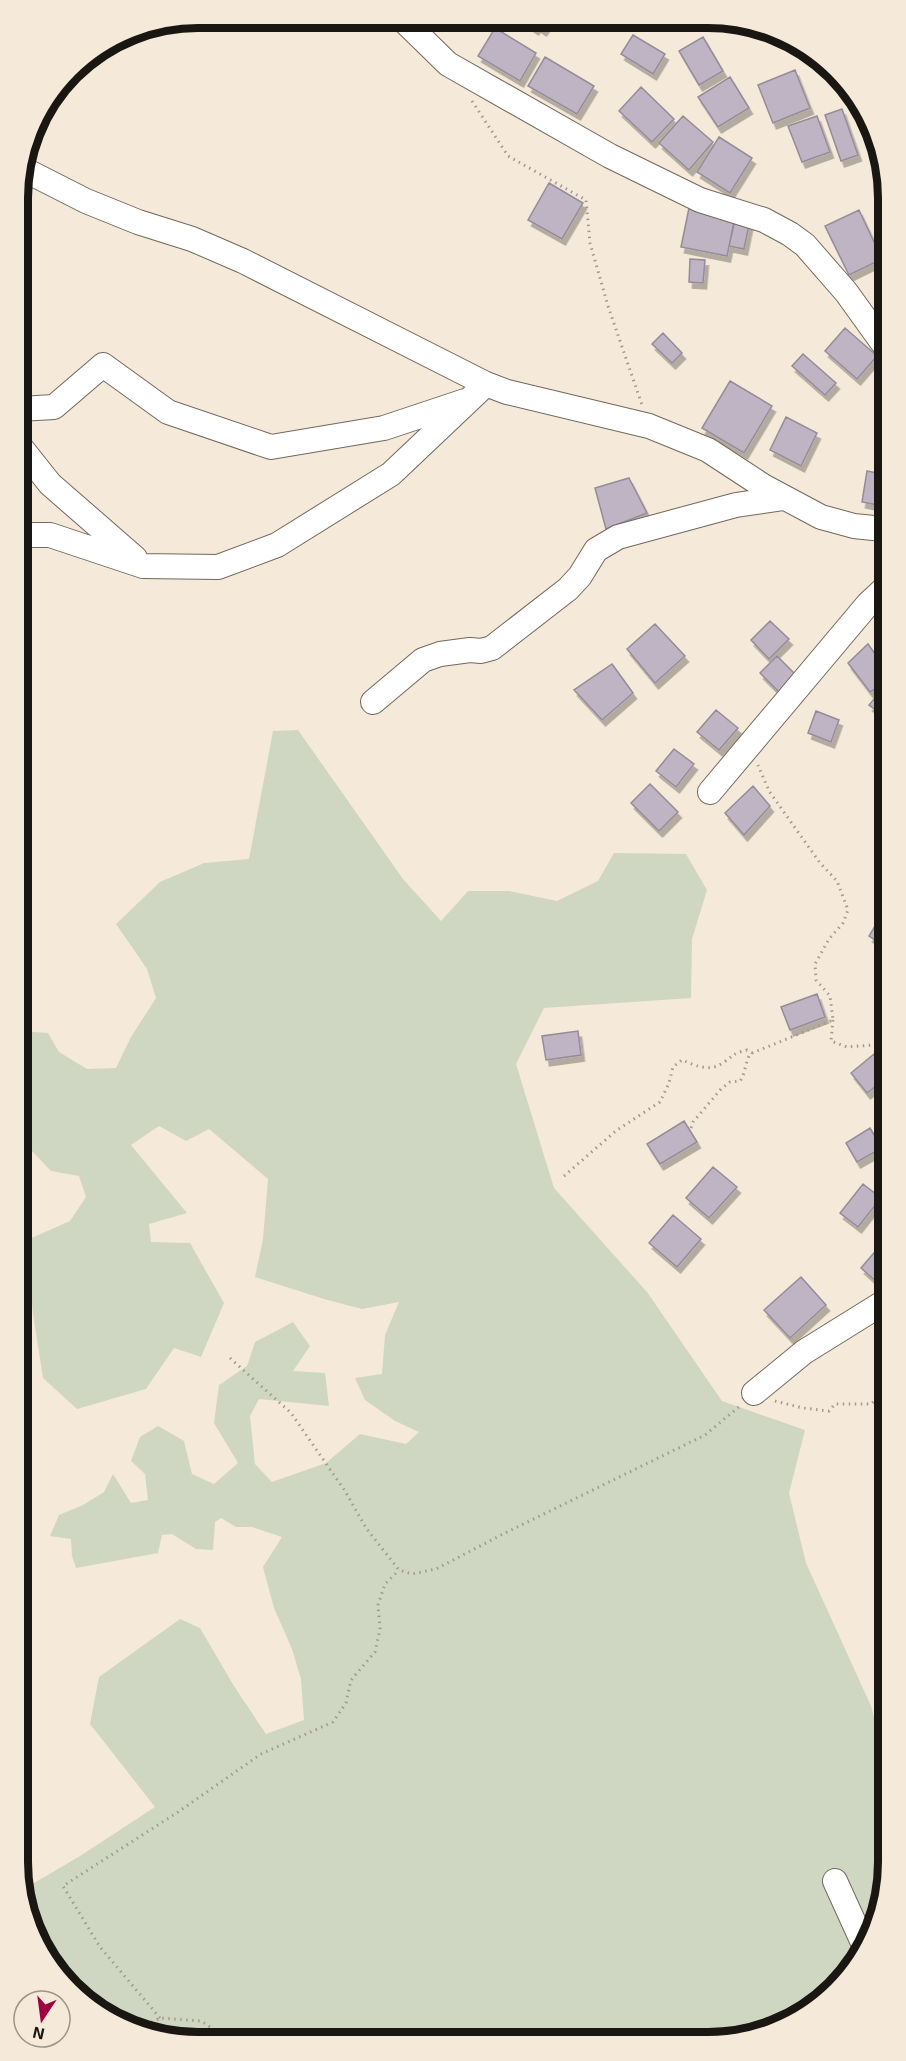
<svg xmlns="http://www.w3.org/2000/svg" width="906" height="2061" font-family="'Exo 2',sans-serif">
<style>
.green{fill:#cfd7c2}
.building{fill:#beb4c3;stroke:#958c9a;stroke-width:1.5;filter:url(#shadow)}
.lines{fill:none;stroke-linecap:round;stroke-linejoin:round}
.minor-casing{stroke:#73685c;stroke-width:26}
.path{stroke:#a39a8e;stroke-width:3;stroke-dasharray:1.5 4.5;stroke-linecap:butt}
.minor{stroke:#fff;stroke-width:24}
.rim{fill:none;stroke:#1a1611;stroke-width:8}
</style>
<defs>
<filter id="shadow"><feDropShadow dx="3.5" dy="6" stdDeviation="0" flood-color="#0004"/></filter>
</defs>
<rect width="100%" height="100%" fill="#f5e9da"/>
<path class="green" d="M298,730L403,879L441,921L468,891H509L557,901L598,881L614,853L686,854L707,890L692,939L691,998L544,1008L516,1064L554,1188L647,1292L722,1401L805,1430L789,1493L806,1563L871,1706L887,1767L888,1875L874,1931L851,1973L808,2012L755,2037L163,2040L79,1998L48,1963L24,1910V1889L80,1856L155,1807L90,1724L99,1677L180,1619L200,1628L234,1686L266,1734L304,1720L301,1679L292,1649L274,1608L263,1567L282,1537L252,1527H236L221,1518L215,1522L213,1550L196,1549L172,1534L162,1535L158,1553L76,1568L72,1556L71,1539L50,1536L59,1515L83,1505L104,1492L113,1474L131,1503L148,1500L145,1474L131,1461L140,1437L158,1426L184,1441L192,1474L214,1484L238,1463L214,1423L219,1385L247,1366L255,1342L293,1322L310,1346L293,1371L325,1373L329,1406L259,1399L250,1416L255,1464L272,1482L326,1463L360,1434L406,1444L419,1432L395,1421L365,1400L355,1378L382,1374L385,1335L399,1302L362,1309L324,1299L255,1277L263,1239L268,1179L209,1129L186,1141L159,1126L131,1145L187,1213L149,1224L151,1242L190,1243L224,1303L201,1357L174,1348L146,1389L77,1409L43,1378L33,1314L27,1240L70,1221L86,1197L79,1176L51,1171L29,1148L22,1150L21,1031L48,1033L59,1052L87,1069L116,1068L131,1037L156,998L147,969L116,924L160,882L204,863L249,859L273,731Z"/>
<path class="building" d="M522,20H550L543,30L537,26L535,29Z
M495,28L536,53L520,81L478,56Z
M633,35L665,54L653,74L621,54Z
M703,37L723,71L699,85L679,51Z
M545,57L594,86L577,114L528,86Z
M795,70L810,108L773,123L758,85Z
M730,77L749,108L718,127L698,97Z
M641,87L674,119L652,142L619,111Z
M862,106L864,108L877,140L873,142L862,116L866,114Z
M842,109L858,155L841,161L825,115Z
M683,116L713,142L689,170L659,143Z
M817,116L830,152L802,162L788,126Z
M719,137L752,158L730,193L697,172Z
M549,183L583,203L562,239L528,220Z
M689,208L735,217L727,256L681,247Z
M859,210L882,259L849,275L825,226Z
M736,216L750,220L744,249L729,246Z
M690,259L705,260L703,283L689,282Z
M845,328L877,356L857,379L825,351Z
M663,333L682,353L672,363L652,344Z
M803,354L836,383L825,395L792,366Z
M730,381L772,406L744,453L702,428Z
M786,417L817,433L801,466L770,450Z
M867,471L883,474V506L862,502Z
M629,478L647,513L606,529L595,488Z
M770,621L789,639L769,659L751,640Z
M655,624L685,656L655,683L627,649Z
M868,644L883,665L884,684L870,692L848,663Z
M777,656L797,676L780,693L760,673Z
M612,664L633,693L602,720L574,690Z
M884,687V716L869,705Z
M716,710L738,728L719,750L697,732Z
M816,711L839,720L831,742L808,733Z
M674,749L694,764L676,787L656,771Z
M650,784L678,812L659,831L631,803Z
M753,786L770,806L744,835L725,813Z
M884,911V946L869,936Z
M817,994L825,1017L790,1030L781,1007Z
M578,1031L581,1055L546,1060L542,1036Z
M874,1054L885,1067V1079L867,1093L851,1073Z
M684,1121L697,1142L660,1164L647,1144Z
M870,1128L882,1148L857,1162L846,1143Z
M713,1167L737,1187L709,1218L686,1198Z
M863,1184L881,1198L858,1227L840,1213Z
M673,1215L701,1239L677,1267L649,1243Z
M885,1240L886,1279L880,1285L861,1268Z
M801,1277L826,1305L790,1338L764,1310Z"/>
<g class="lines">
<g class="minor-casing">
<path id="minor" d="M402,19L448,64L610,156L700,200L764,220L790,234L805,245L846,292L882,342
M23,169L86,201L138,222L192,239L243,261L486,384L507,392L649,426L708,450L763,486L821,517L854,526L883,529
M19,409L54,407L103,365L168,412L271,447L384,428L465,401
M19,445L50,484L135,558
M20,535H50L143,566L218,567L277,545L391,474L486,384
M373,702L423,660L440,654L470,650L481,651L492,648L568,589L580,576L596,550L618,537L736,505L784,498
M710,792L868,604L883,590
M754,1393L804,1352L886,1301
M835,1881L865,1947"/>
</g>
<path class="path" d="M472,101L508,156L586,200L590,243L608,306L642,405
M833,1020L831,1041L847,1047L885,1044
M691,1128L693,1122L721,1089L730,1082L740,1081C745,1075 745,1063 750,1054L833,1020L830,996L816,980L815,964L829,939L843,923L848,910L837,881L820,863L769,791L758,765
M564,1176L617,1130L660,1102L669,1083L673,1067L682,1060C694,1065 709,1072 721,1064C734,1056 731,1054 747,1050L752,1053
M230,1358L291,1413L345,1491L366,1528L399,1570L412,1574L436,1569L503,1534L705,1435L740,1406
M775,1401L803,1408L829,1411L835,1404H871L886,1390
M160,2018L100,1947L63,1886L178,1812L261,1754L333,1722L346,1703L351,1680L375,1652L380,1629L378,1605L385,1584L399,1570
M145,2031L146,2025L160,2018L201,2021L228,2039"/>
<use href="#minor" class="minor"/>
</g>
<path d="M0 0H906V2061H0ZM198 28H708A170 170 0 0 1 878 198V1862A170 170 0 0 1 708 2032H198A170 170 0 0 1 28 1862V198A170 170 0 0 1 198 28Z" fill="#f5e9da" fill-rule="evenodd"/>
<path class="rim" d="M198 28H708A170 170 0 0 1 878 198V1862A170 170 0 0 1 708 2032H198A170 170 0 0 1 28 1862V198A170 170 0 0 1 198 28Z"/>
<g transform="translate(42 2019) rotate(193)"><circle r="28" fill="#f5e9da" stroke="#9d958a" stroke-width="1.5"/>
<path d="M0-4.5L10 22L0 15L-10 22Z" fill="#9f0140"/>
<text y="-9" font-size="16" font-weight="bold" text-anchor="middle" fill="#1a1611">N</text>
</g>
</svg>
